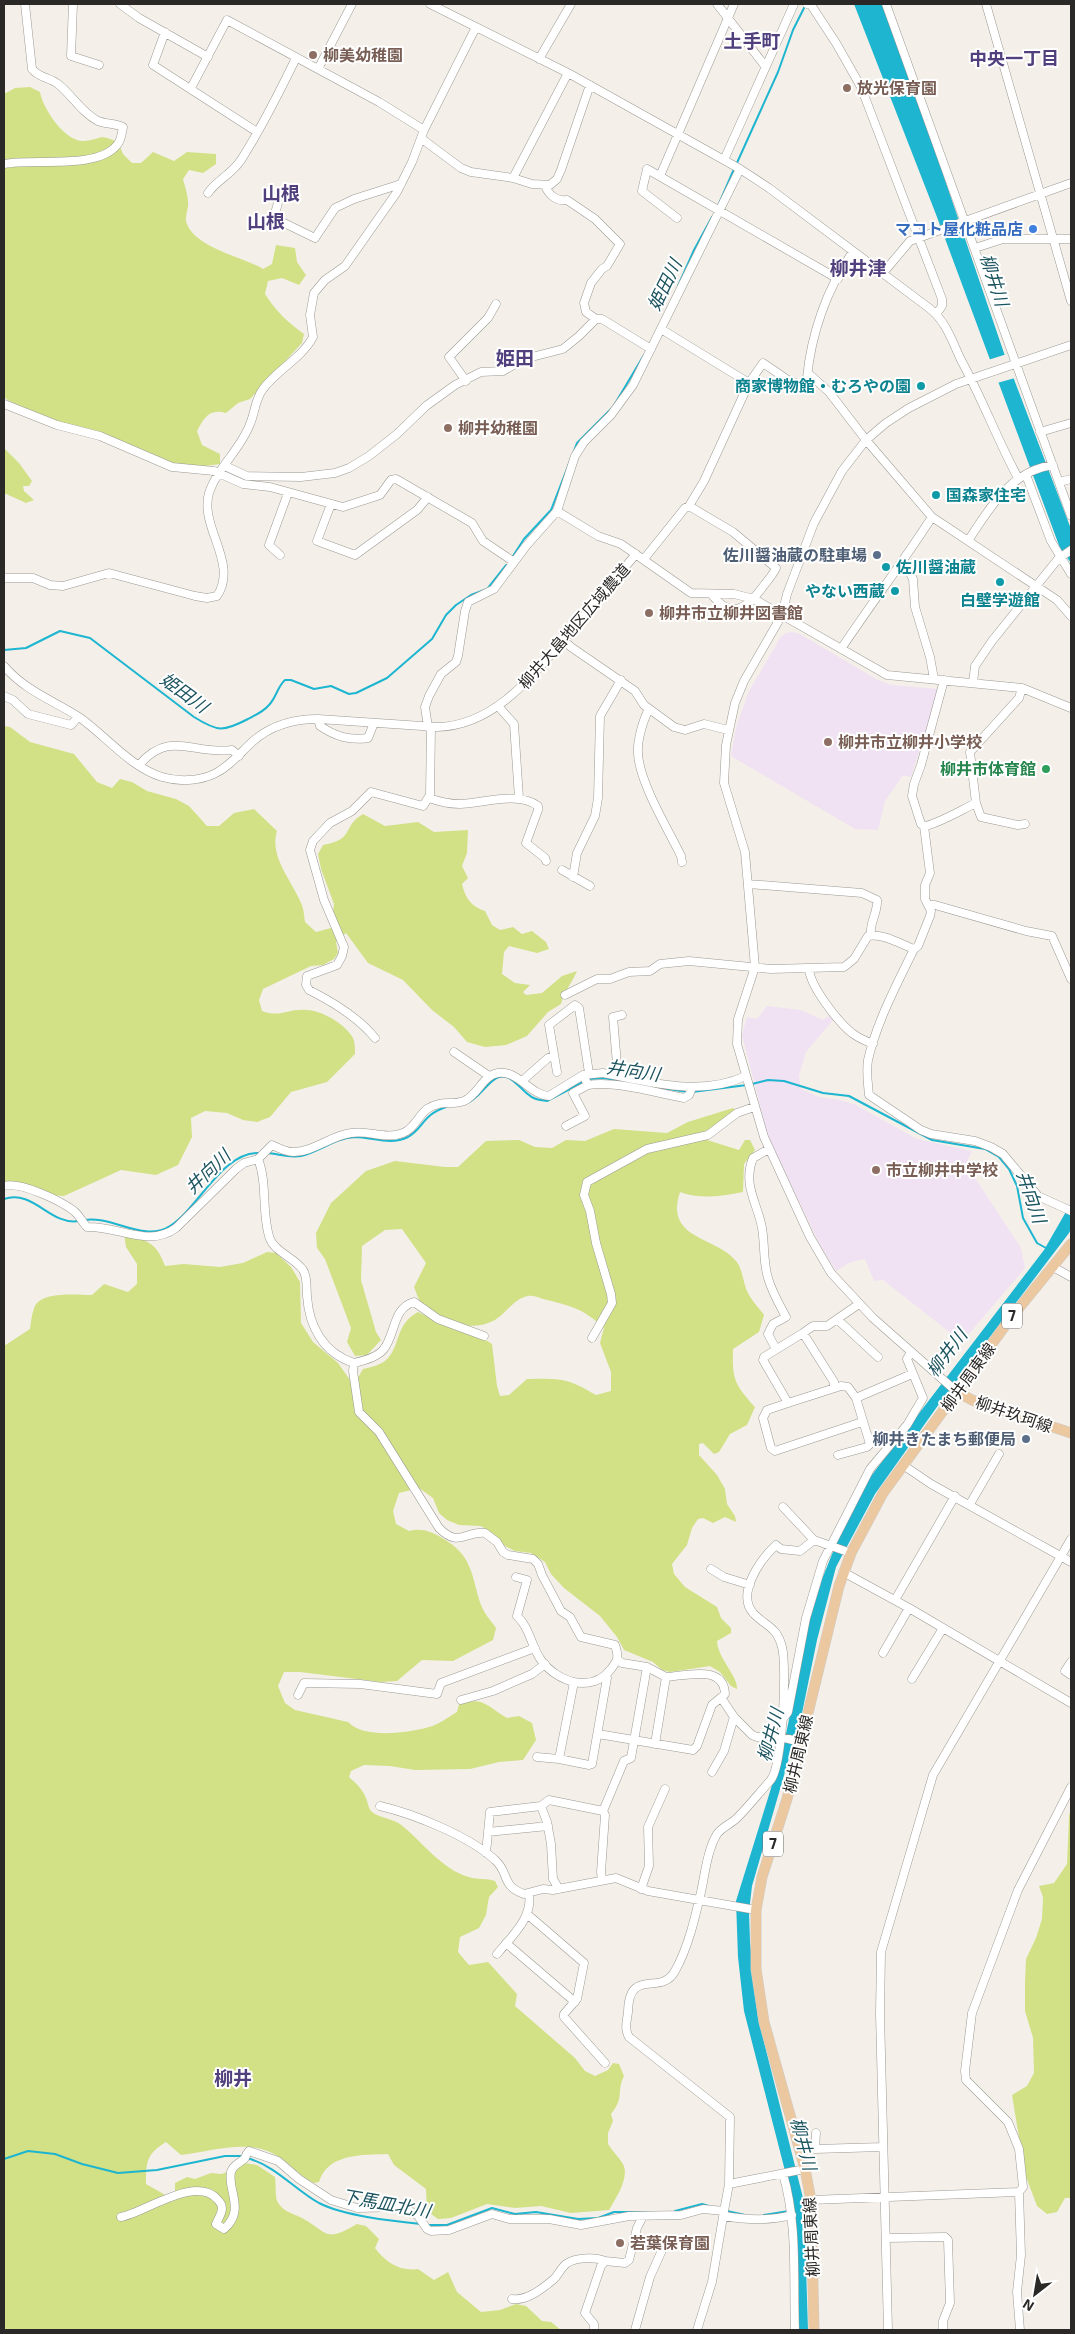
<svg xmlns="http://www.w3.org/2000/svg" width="1075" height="2334" font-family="'Exo 2','Noto Sans JP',sans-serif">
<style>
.education{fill:#f0e1f3}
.green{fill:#d2e086}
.water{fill:#1db5d0}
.pier{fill:#f4f0e9}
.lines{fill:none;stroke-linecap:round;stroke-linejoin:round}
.stream{stroke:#1db5d0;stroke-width:2}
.minor-casing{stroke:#9c9993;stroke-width:9}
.major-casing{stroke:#cccccb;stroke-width:11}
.minor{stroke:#fff;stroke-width:8}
.major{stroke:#ecc8a1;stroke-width:10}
.education-dot{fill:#8d6e63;stroke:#fff;stroke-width:2}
.shop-dot{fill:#3f7fe0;stroke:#fff;stroke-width:2}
.culture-dot{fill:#0f9aa8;stroke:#fff;stroke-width:2}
.service-dot{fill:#5c6f8a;stroke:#fff;stroke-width:2}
.leisure-dot{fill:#2e9e5b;stroke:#fff;stroke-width:2}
.labels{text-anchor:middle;stroke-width:4;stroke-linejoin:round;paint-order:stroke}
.shield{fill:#fff;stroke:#6b6968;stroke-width:1}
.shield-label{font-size:15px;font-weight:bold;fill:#2b2927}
.education-label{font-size:16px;font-weight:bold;fill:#785e54;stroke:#fff;text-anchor:start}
.shop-label{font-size:16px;font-weight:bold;fill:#366cbe;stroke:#fff;text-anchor:end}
.culture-label{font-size:16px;font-weight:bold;fill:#0d838f;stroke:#fff;text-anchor:end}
.service-label{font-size:16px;font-weight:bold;fill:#4e5e75;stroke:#fff;text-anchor:end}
.street-label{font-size:16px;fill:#2b2927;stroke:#fff}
.leisure-label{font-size:16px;font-weight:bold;fill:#27864d;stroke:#fff;text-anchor:end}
.neighbourhood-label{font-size:18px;font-weight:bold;fill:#51407d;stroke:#fff}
.water-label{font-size:18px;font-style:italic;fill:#1c545f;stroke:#fff}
.quarter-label{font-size:19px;font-weight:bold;fill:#51407d;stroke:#fff}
</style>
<rect width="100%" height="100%" fill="#f4f0e9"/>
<path class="education" d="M792,632L800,634L876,679L891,685L939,689L911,777L903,775L885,801L878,830L855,829L731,756L736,728L748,693L780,638L786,633Z
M767,1006L801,1010L823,1020L829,1016L833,1020L806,1052L799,1076L801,1089L819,1097L839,1100L854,1104L917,1139L972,1151L966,1164L1021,1248L1025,1268L962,1342L883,1280L874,1281L865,1259L851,1262L836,1271L820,1245L768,1137L746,1050L742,1035L747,1017L757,1019Z"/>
<path class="green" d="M30,87L40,92C43,109 65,142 84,141C104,139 96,133 118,142L123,154L132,163H141L153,152L174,161L187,152L216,154V164L203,173L189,170L183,179C185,187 188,195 188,202C189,208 185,215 186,221C193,248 242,256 263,269L272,264L276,245L295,248L297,262L306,275L299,285L282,278L268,281L265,294C275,310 288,323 304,334L302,343L250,399L238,403L226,413C209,408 204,418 197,431L202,445L220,454V464L205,466L179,465L67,426L9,401L4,397V94L15,88Z
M4,448L19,463L32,481L29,486H23L24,491L34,500L26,503L4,493Z
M4,726L10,727L30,742L74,754L97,782L112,788L120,779L132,782L147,791L176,799L189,806L207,826H219L234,813L254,809L277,831C269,857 292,881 301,903C304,909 304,916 305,922L316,932L331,928L334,904L321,869L318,854L323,845C356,839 341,827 363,814L385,826L418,822L434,832L468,830L467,853L462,866L468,878L462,884C465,898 472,907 485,911L492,925L500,930L513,927L522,934L532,931L546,942L549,949L537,953L509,946L504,952L502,974L515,983L530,985L523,992L526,995L542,993L562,976L577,971C572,983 564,991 561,1004L548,1012L527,1036L506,1045L485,1047L467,1042L454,1027L432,1010L403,980L368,963L346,933L336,942L338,953L334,959L323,965L311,966L263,989L259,1000L262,1011C281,1018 288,1008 307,1010C323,1011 345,1024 353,1038C355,1042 355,1049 355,1054L327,1082L291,1092L270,1117L257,1122L243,1120L227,1113L205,1111L191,1118L192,1137L178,1165L156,1175L121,1170L64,1196L49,1195L21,1184L4,1182Z
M733,1108L737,1111L716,1126L705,1131L707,1140L739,1150L745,1140H750L755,1150L744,1164L743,1192C721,1196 702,1200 680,1192C664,1240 716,1236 736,1261C743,1269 743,1284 748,1293C752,1301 759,1308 764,1315L759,1332L733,1349C732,1380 735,1385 755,1407L747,1425L730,1434L719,1452L714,1454L703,1443L699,1444V1455L717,1475L725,1489L727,1504L735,1516L736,1522L725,1517L713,1523L703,1518L698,1519L692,1528L687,1545L672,1564L674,1574L685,1587L717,1607L721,1618L731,1628V1633L717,1641C718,1659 738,1676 737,1689L731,1686L720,1672L710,1666L670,1672L662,1670L653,1662L624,1650L617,1637L600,1616L564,1588L551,1574L545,1562L531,1553L515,1551L505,1546L496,1536L481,1526L459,1525L447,1520L439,1513L433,1498L419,1488L399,1493L393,1511L396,1524L409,1531C422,1528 430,1531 442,1538C473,1555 471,1575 481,1605C484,1613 491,1621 496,1628L493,1640L453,1661L422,1660L397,1681L381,1682L300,1672H284L278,1686L285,1703L295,1710L348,1722C364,1739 408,1733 429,1727C438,1725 448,1717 457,1712L459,1704C483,1696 487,1706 507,1718L519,1716L532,1723L536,1740L523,1760L499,1762L470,1769L415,1770L390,1766L364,1765L351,1771L349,1777C356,1783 363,1790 366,1798C368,1803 368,1808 372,1812C379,1818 391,1818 400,1824C421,1840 442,1870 469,1877C478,1880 486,1878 495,1881L498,1887L489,1897L486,1915L479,1928L460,1937L458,1952L469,1965L488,1962L517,1994L515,2006L575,2058L585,2071L595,2076L608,2070L613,2063L619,2064L624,2076C616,2092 625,2097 611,2114L613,2121L608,2133V2144C612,2151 619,2157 623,2164C630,2177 616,2198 609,2210L571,2213L541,2206L515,2208L487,2204L451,2218L438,2219L427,2211L426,2189L394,2165L388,2154C362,2155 328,2153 319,2182L314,2183C297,2175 286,2159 270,2152C243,2140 209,2152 181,2155L166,2142C146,2154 146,2163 146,2184L167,2196L175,2191V2183L187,2177L195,2179L211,2173L221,2174L235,2170L244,2163L257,2165L275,2177C276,2184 275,2194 277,2201C283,2212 292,2213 302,2218C329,2233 325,2243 357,2224L366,2226L379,2239L375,2248C385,2262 401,2272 418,2269L434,2280L448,2272L457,2292L481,2312L500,2310L516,2304L526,2306L542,2321L551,2322L561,2330H4V1346L30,1329C31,1322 32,1312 35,1306C43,1291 77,1295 92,1295L104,1284L128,1292L137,1284V1264L126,1247L124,1234C147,1240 157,1243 165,1266L184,1264L220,1267L243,1263L267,1252L276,1253L291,1267L300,1282L301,1323L313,1342L338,1363L350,1380L356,1381L363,1369C371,1367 382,1365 388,1358C401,1343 395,1325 418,1312L455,1330L481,1337L492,1344L497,1386L500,1396L509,1395L527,1379C560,1378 568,1378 596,1395L611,1391V1372L600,1343L604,1328C585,1310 572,1306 547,1300C542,1299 534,1295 528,1296C513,1299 507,1313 495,1320C472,1333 434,1323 420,1301C417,1297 416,1291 414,1287L426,1263L402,1229L385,1230L362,1246L361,1280L376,1332L381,1340L367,1355L355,1356L347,1342L351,1328L325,1259L317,1248L316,1233L331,1203L366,1171L395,1161L445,1167H458L486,1141L519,1140L535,1147L552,1148L566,1140L585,1141L614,1129L667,1133L688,1122Z
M1071,1808V2198H1065L1057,2212L1047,2214L1037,2206L1025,2174L1012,2095L1027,2086L1034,2073L1033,2038L1025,2011V1982L1026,1959L1036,1938L1042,1919L1043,1897L1039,1886L1054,1883L1067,1864L1069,1816Z"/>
<path class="water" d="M854,4H885L1004,353L1071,529V563L1060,548L937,217Z
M1071,1203V1229L1069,1233L939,1404L875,1494L836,1567L817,1640L802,1713L752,1886L749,1912L750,1942L758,2018L804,2202L808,2330H798L794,2206L744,2011L738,1957L736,1901L782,1753L810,1619L822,1579L837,1542L868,1480L1044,1250Z"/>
<path class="pier" d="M1007,354L1015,378L997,383L988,360Z"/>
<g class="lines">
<path class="stream" d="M736,165L778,72L793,30L805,6
M718,206L734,169
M678,286L694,250L712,217
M513,556L524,539L551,510L577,443L613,407L644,355
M4,650L26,648L60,631L90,638L194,717C218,732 223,732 248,719C255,715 263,712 268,706C276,699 277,687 285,680H291L314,689L331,686L349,694L356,693L387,678L432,639L446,615L456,605L471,595L487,589L506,565
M589,1079L603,1078L636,1083
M752,1084L768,1080L784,1081L823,1093L849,1096L932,1140L985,1149L999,1157L1009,1169L1017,1186L1023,1218L1037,1243L1046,1248
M655,1087L688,1092
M692,1092L747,1085
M465,1104C479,1100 488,1080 499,1077C512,1074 520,1089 529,1095C534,1100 541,1100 547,1101L585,1081
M267,1153C279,1154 289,1158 301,1156C320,1152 335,1138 355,1137C373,1137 390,1146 408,1137C424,1128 422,1115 446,1107
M4,1199C34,1189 50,1226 79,1221
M84,1220C112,1215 144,1243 170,1226C199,1208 222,1151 260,1153
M247,2158C276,2166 294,2189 319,2203C344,2216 392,2221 421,2224
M4,2159L28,2151L55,2154L82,2164L118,2173L157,2170L225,2156H243
M675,2211L702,2204L709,2206
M727,2211L745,2215
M764,2215L789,2211
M428,2225H447L492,2208L515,2214L536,2212L578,2219L598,2218L614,2212H653"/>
<g class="minor-casing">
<path id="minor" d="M73,4L71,56L99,65
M120,4L139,18L208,57
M430,4L568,73L740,169L769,188L929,308C946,321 952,341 961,360C982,398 997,439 1018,478
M717,4L765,66
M807,4L811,5L836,43L861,87L942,299V306L937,313
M886,4L1071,516
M986,4L1071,301
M165,32L153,65L257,132
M539,59L571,4
M318,69L352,4
M191,88L227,20L379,102L424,130
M422,139L461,168L471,172L513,178L532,184L550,185L557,179L561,170L590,85
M724,160L794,4
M4,164C33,158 97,170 117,145C121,141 122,133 123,127C115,123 105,124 98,121C82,113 72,95 58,84C49,77 39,78 32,69L25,4
M660,176L734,4
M513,178L568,73
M545,186C549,195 557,202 567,200L595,219L620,244L607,266L602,269L591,283L584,303L586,312L596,319
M208,193C217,180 232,174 241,160C262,127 279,93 296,58
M277,197L278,203L273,220L280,221L315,238L335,208L354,199L401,184
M677,218L642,191L647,169L838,279
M975,248L1003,239H1071
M883,273L910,241L1071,183
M661,329L749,383
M808,373L829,392L866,440L932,517L1057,600L1071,616
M466,381L449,357L488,318L496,304
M4,404L57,425L100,436L172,467L214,471L243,484L270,487L343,507L380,495L391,480L396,479L472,523L483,541L514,562
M1040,432L1071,423
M225,466L247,476L301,477L335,473L349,468L369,456L397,434L426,406L455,385L481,372L503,371L524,359L563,349L579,336L596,319H602L651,349
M1026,475L1051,541L1071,574
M1059,482L1071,479
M331,504L317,541L355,555L417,510L428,497
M689,506L733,532L776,568C773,575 767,581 762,588C747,608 732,620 712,595
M557,511L598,536L621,544L691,593L734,594L754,599L887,675L1022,688L1071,708
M968,541C989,509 1010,471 1053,465
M280,555L269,545L288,493
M644,559L685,508L689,506L704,481L749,383L763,363L788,380L803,386L807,378C811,335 827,287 853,252
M904,561L913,579L915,607L930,657L934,679
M4,578H33L50,585L63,586L109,573L195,596L207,598L217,596C239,563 199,527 209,493C217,468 241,449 250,424C255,413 255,399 263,389C277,370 302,358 313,337L310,315L314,293L325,280L345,266L397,192L412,162L424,130L476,27
M563,640L571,647L635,691L644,705L674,727L685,730L704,724L728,730
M841,649C871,604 903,562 932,517
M4,666C24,690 54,701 79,717C106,736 130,767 162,777C179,782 199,781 214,774C229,767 240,753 252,742C271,725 294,719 318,719L437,727C497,726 536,671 572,630C593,605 615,579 636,554
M944,680L921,765L914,784L912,796L921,824L924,826C936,825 963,809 976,803L970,752L1019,698L1022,688
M973,683L975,666L992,641L1058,559L1071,550
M4,696L13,700L28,714L71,725L78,717
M498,706L514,724L519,798
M649,709C643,720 637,741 638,753C639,782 668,829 681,856L682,862
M318,719L320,726C335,736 349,741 368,738L374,723
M428,727L425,707L429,696L441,674L456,662L458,656L465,611L468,602L494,589L526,546L557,511L575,456L584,442L611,415L633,385L740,169
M139,765C170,729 192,755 232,750L239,756
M429,798C440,802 449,804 460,804C484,803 518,791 538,806V810L526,843L545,858L546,861
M976,803L981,817L1018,825L1025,824
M924,826L930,873L925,885V899L931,911L930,916L918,946L914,949C897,984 877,1021 868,1060C866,1072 868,1084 869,1095L921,1130L931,1134L975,1141L991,1147L1003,1154L1038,1196L1071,1211
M562,870L590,886
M573,877L577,853L595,816L598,798L600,716L621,680
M748,884L862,893L877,900C878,913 869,923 871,935
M929,905H935L1026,931L1052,936L1071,979
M809,968C809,985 838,1022 852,1033C858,1038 866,1041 873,1044
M565,995L597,979H610L629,972L650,971L660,964L689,961L771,969L844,967L854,959L868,936C883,933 900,944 914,949
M375,1038C358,1017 333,1002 309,990L306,985L307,976L337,965L342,956L344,947L324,900L310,850L313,841L330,823L352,811L371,792L423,806L430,795L431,727
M454,1052L489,1076
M557,1072L549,1025L575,1005L579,1008L589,1073
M618,1076L613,1017L622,1015
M522,1081L548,1058L554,1056
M588,1085C613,1080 657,1093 684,1098L689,1095L692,1088
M566,1126L585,1116L573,1093L588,1085L586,1081
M769,1149L753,1158C742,1185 758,1204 762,1228C765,1245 763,1262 768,1278C772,1292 779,1304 786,1317L773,1324L768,1334L776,1349
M258,1159C268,1184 261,1214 270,1239C275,1252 295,1258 303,1270C308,1278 306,1287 307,1296C309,1326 323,1353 354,1363C363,1361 377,1357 383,1350C396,1335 392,1308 414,1302L438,1319L484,1336
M4,1186C20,1181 61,1201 74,1211C80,1216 82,1222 87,1227C119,1226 149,1248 176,1228L236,1169L244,1163L258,1159L272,1145C278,1148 286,1152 293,1152C311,1153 332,1135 351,1133C369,1130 386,1140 403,1133C414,1129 418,1116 427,1109C443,1099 450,1106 464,1101C478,1095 483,1075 498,1073C518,1070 530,1095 549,1096L583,1075L603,1073C650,1082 700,1097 746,1076
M1053,1267L1071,1277
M838,1320L878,1357
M803,1333L764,1357L763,1360L788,1403L767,1410L763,1418L771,1448L775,1451L862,1422
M592,1338L612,1303L611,1294L596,1243L590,1211L584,1195L587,1182L647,1149L708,1135L737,1113L754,1107
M354,1363L353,1371L359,1412L379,1432L439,1528C459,1548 464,1531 485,1533L497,1542L503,1552L508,1555L533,1559L538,1564L542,1575L561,1611L570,1617L581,1637L615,1645C619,1657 618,1660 611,1669C592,1694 557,1682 541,1660C531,1646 530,1628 517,1616L527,1580L516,1577
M834,1388V1382L803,1333L813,1326H827L859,1304
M957,1392L873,1318L831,1273L810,1237L764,1137L737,1044L738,1019L755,967L745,852L724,783L726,745L735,703L744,681L782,615L787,594L814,523L842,471L866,440L886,423L909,408L956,384L1071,345
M788,1403L841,1386L848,1387L856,1398
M838,1455L867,1447L870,1444L856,1398L912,1374
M903,1465L931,1484L1071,1562
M970,1504L999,1454
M783,1507L814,1540L851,1553
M711,1569L724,1577L750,1585
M843,1572L909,1608L1071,1703
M895,1600L955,1496
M883,1653L909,1608
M1071,1662L1065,1671L1071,1675
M912,1679L943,1628
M574,1682L559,1759L589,1765L592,1764L607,1678L605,1676
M298,1695L304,1683L360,1684L437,1694L441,1683L535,1648
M722,1699L734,1717L752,1735L757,1737L776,1736L801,1742
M461,1700L493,1691L532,1674L545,1664
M782,1720L788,1712L806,1618L823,1561L870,1469L907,1425L923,1398L907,1359L911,1352
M598,1734L693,1750L697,1746L712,1705L725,1694C724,1664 685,1676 666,1677L647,1667L622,1663L618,1660
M655,1744L666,1677
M537,1757L559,1759
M712,1772L724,1751L734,1717
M380,1806C414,1814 469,1836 495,1860C510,1873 500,1885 524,1894L543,1889L553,1890L616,1878L648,1891L756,1910
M541,1806L549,1800L603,1811
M488,1832L548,1826
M486,1853L490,1812L541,1806L547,1822L551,1844L553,1879L559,1889
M602,1880L601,1872L605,1815L603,1811L624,1761L631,1758L647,1667
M641,1889L649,1866L648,1827L665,1789
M527,1914L584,1963L577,1999L564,2014V2017L605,2063
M506,1943L575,2002
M497,1954C511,1937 533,1918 529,1894
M816,2133L815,2149L883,2147
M783,2174C798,2225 793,2278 795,2330
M729,2184L805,2169
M811,2200L1019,2192
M724,2216C747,2220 770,2221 792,2215
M121,2217C146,2212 197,2174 218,2200C226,2208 220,2215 216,2224L224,2229C246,2210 227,2190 231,2172C233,2164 241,2163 245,2158C246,2155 247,2153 249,2151L278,2161L299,2179L331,2200L357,2208L404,2207L418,2216L427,2229L431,2231L449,2230L492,2214L509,2219H549L581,2225L629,2216L681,2215L703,2209L724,2211L729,2184L730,2117L629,2037C624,2028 627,2021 628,2012C629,1966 661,1997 675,1971C688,1948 695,1918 701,1892C705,1874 707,1851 717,1834C722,1827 731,1824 737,1818C749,1806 759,1793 770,1781C783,1768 787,1666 782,1647C777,1627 767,1627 754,1614C735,1594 761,1559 776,1545L781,1549L800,1551L814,1540
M887,2238L945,2237L948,2240L950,2303L943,2321V2330
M512,2299C527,2301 542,2289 554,2279C558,2275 561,2268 566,2264C575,2257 595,2257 605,2261
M594,2330V2324L585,2313L601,2266L605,2261L625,2263L629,2260L637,2228L643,2216
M635,2330L650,2277L663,2248
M697,2330L712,2282L724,2211
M888,2330L880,2014L881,1952L933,1775L1071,1539
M1020,2330L1017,2292L1021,2255L1019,2192L1023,2187L1019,2149L1008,2122L966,2080L965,2071L972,2013L1018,1890L1071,1787"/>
</g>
<g class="major-casing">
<path id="major" d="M957,1392L972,1400L1071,1433
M814,2330L811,2200L805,2169L764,2022L756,1969V1910L762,1877L787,1799L839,1586L851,1553L883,1493L1010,1319L1071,1244"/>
</g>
<use href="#minor" class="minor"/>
<use href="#major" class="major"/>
</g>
<g class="education-dot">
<circle cx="313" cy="55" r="5"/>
<circle cx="847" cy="88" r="5"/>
<circle cx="448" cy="428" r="5"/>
<circle cx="649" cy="613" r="5"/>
<circle cx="828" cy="742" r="5"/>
<circle cx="876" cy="1170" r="5"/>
<circle cx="620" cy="2243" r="5"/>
</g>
<circle class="shop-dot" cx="1033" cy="229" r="5"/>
<g class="culture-dot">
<circle cx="921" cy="386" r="5"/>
<circle cx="936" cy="495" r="5"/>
<circle cx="886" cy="567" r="5"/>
<circle cx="1000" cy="582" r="5"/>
<circle cx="895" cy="591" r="5"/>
</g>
<g class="service-dot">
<circle cx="877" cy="555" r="5"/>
<circle cx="1026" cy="1439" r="5"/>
</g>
<circle class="leisure-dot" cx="1046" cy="769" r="5"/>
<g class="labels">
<g class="shield">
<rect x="1002" y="1303.5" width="20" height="25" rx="4"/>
<rect x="763" y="1831.5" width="20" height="25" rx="4"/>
</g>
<g class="shield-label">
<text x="1012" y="1321">7</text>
<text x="773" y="1849">7</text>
</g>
<g class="education-label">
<text x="323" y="61">柳美幼稚園</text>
<text x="857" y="94">放光保育園</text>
<text x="458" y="434">柳井幼稚園</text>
<text x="659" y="619">柳井市立柳井図書館</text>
<text x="838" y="748">柳井市立柳井小学校</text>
<text x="886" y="1176">市立柳井中学校</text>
<text x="630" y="2249">若葉保育園</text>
</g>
<g class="shop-label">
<text x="1023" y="235">マコト屋化粧品店</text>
</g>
<g class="culture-label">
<text x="911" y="392">商家博物館・むろやの園</text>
<text x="946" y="501" text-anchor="start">国森家住宅</text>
<text x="896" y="573" text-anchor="start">佐川醤油蔵</text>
<text x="885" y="597">やない西蔵</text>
<text x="1000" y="606" text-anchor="middle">白壁学遊館</text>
</g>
<g class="service-label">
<text x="867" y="561">佐川醤油蔵の駐車場</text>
<text x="1016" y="1445">柳井きたまち郵便局</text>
</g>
<g class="street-label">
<text transform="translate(574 626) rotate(-49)" y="6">柳井大畠地区広域農道</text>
<text transform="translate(968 1377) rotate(-54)" y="6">柳井周東線</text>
<text transform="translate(1014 1414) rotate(19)" y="6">柳井玖珂線</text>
<text transform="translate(798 1754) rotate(-77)" y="6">柳井周東線</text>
<text transform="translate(811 2237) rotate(-93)" y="6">柳井周東線</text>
</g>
<g class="leisure-label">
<text x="1036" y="775">柳井市体育館</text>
</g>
<g class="neighbourhood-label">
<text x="1014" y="65">中央一丁目</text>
</g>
<g class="water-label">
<text transform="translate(994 280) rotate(72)" y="6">柳井川</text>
<text transform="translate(665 285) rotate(-64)" y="6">姫田川</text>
<text transform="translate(184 693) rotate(36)" y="6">姫田川</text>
<text transform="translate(633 1071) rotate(9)" y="6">井向川</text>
<text transform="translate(208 1172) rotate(-44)" y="6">井向川</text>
<text transform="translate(1031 1197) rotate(71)" y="6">井向川</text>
<text transform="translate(947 1353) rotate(-53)" y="6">柳井川</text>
<text transform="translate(771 1735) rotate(-75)" y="6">柳井川</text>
<text transform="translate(803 2144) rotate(75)" y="6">柳井川</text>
<text transform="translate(386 2204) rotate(10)" y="6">下馬皿北川</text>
</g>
<g class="quarter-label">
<text x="752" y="48">土手町</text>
<text x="281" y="200">山根</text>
<text x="266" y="228">山根</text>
<text x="858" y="275">柳井津</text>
<text x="515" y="365">姫田</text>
<text x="233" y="2085">柳井</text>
</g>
</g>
<rect width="1075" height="2334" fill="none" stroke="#2b2927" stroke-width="10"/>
<g transform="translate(1035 2294) rotate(211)" stroke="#ffffff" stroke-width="4" paint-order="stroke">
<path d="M0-4L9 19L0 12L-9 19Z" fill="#2b2927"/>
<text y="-8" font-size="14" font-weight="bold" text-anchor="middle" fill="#2b2927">N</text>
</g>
</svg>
